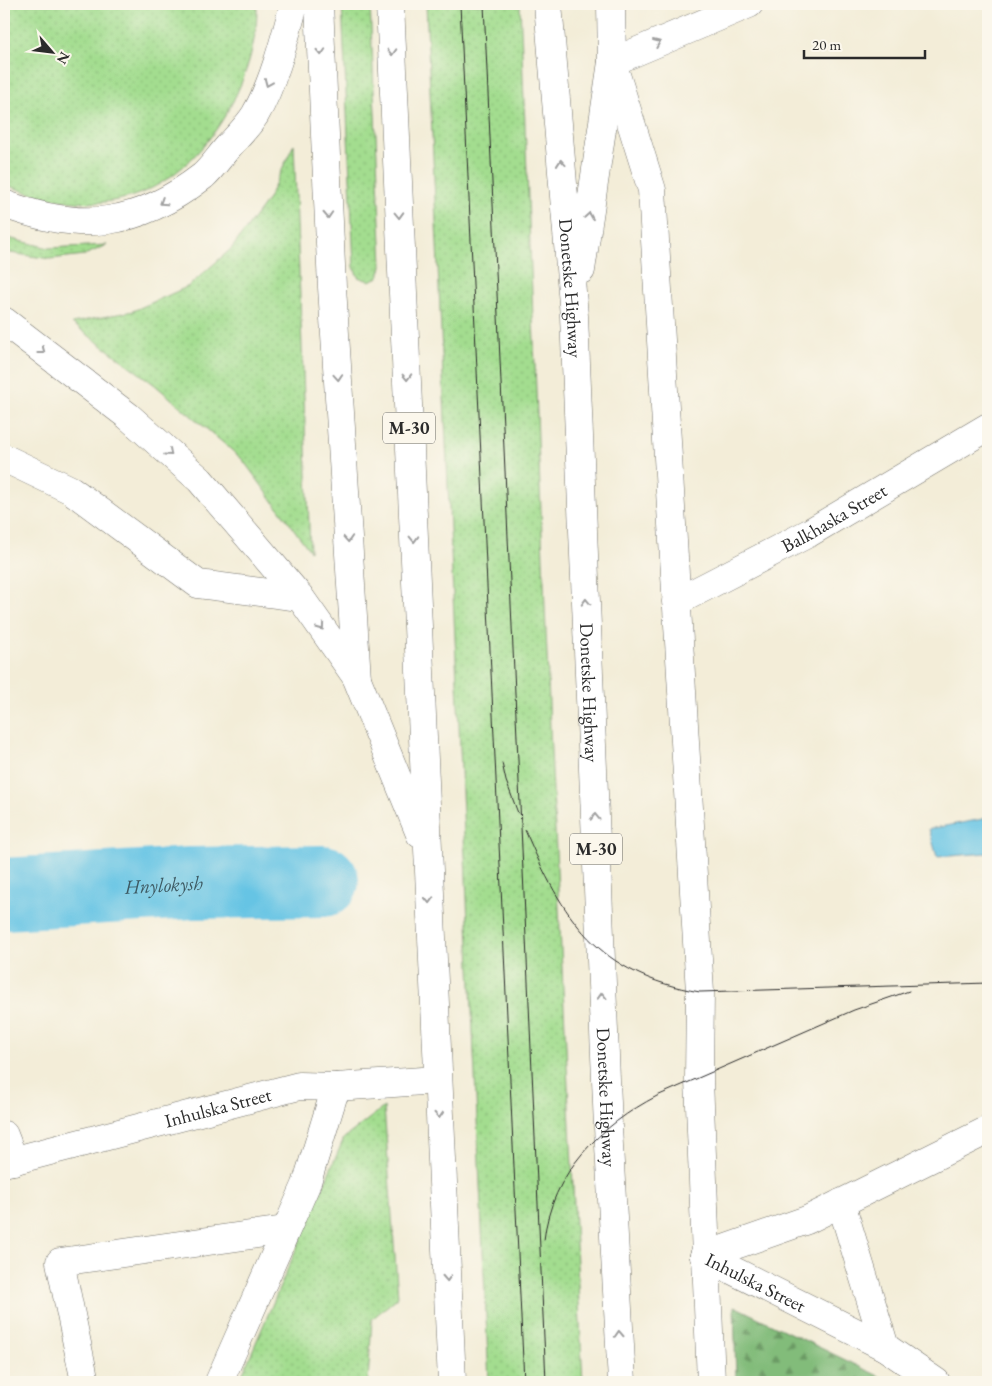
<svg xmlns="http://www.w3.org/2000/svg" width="992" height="1386" font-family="'EB Garamond',serif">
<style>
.grass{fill:url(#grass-dots);stroke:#67845d}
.forest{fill:url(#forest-firs);stroke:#567452}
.water{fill:#66c4e4;stroke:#487888}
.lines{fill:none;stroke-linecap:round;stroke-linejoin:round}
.river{stroke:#66c4e4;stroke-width:72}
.minor-casing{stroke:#716f68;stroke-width:29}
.highway-casing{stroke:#716f68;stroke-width:29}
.minor{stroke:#fff;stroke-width:28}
.highway{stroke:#fff;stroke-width:28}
.tram{stroke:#2b2b2b;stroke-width:1}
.oneway{stroke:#a0a0a0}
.labels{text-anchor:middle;stroke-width:4;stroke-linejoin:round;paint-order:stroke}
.shield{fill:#fbf7ec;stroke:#696865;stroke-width:1}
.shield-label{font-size:18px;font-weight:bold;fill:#2b2b2b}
.street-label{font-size:19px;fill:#2b2b2b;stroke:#fbf7ec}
.water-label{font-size:20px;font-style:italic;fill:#3d5962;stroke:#fbf7ec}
</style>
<defs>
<pattern id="grass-dots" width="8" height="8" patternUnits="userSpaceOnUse" patternTransform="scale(1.25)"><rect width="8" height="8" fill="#a3dd8f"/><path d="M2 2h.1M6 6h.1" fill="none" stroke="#8cbe7c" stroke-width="1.8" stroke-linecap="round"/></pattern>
<pattern id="forest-firs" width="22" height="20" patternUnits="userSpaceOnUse" patternTransform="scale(1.25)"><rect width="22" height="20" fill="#82bc7a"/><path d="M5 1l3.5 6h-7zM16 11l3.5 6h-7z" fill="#6b9964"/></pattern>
</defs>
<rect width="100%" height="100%" fill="#fbf7ec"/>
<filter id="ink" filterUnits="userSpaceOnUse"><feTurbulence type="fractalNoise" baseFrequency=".02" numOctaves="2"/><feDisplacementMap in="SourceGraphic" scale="10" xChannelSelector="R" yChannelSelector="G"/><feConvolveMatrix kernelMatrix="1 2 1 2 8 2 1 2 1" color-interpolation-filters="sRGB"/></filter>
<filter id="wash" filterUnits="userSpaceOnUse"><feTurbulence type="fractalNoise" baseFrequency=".0096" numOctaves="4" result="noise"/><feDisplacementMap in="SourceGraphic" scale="20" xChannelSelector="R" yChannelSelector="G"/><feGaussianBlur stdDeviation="1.12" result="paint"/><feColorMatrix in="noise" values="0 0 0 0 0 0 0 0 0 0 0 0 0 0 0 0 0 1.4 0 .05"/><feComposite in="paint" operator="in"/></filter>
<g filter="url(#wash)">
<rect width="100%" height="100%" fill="#f3edd8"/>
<path class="grass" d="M4,4H257C259,80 203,178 126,198C85,209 42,199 4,184Z
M342,4H370L382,266L379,277L369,281L358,277L354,267Z
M426,4H520L551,751L583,1382H489Z
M294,144L309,524L310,551L242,459L155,385L72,323L133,311L189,286L232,248L268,199Z
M4,237L49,248L107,245L85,255L50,259L4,252Z
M384,1107L398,1297L372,1319L368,1382H239L344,1138Z"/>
<path class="forest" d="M734,1306L891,1382H736Z"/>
<path class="water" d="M988,818V853L937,857L929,829Z"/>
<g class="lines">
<path class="river" id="s1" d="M4,894L192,883L323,881"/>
</g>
</g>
<g filter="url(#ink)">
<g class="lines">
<g class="minor-casing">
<g id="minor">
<path d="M4,458L71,490L198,584L300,597"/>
<path id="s2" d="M676,602L809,533L988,427"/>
<path d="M4,1135L14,1161"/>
<path id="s3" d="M4,1163L299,1086L336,1087L437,1080"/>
<path d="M841,1203L885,1347"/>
<path d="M704,1256L807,1220L988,1130"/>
<path id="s4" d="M704,1256L885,1347L936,1382"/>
<path d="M85,1382L60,1262L285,1230"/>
<path d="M219,1382L306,1185L336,1087"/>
<path d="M711,1382L699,1080L700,992L652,190L612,62L749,4"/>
</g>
</g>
<g class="highway-casing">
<g id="highway">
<path d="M319,4L332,287L357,679L420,834"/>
<path d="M390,4L452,1382"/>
<path id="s5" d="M548,4L574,316L608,1127L622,1382"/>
<path d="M4,204C81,233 137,227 203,176C212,168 220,156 228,147C237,137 248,126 255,115C273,85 285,38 294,4"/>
<path d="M581,270L612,62L611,4"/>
<path d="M4,321L128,416L200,480L300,597L357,678"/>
</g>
</g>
<use href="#minor" class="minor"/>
<use href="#highway" class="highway"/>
<path class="tram" d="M460,4L524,1382
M484,4L546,1382
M502,763L506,781L518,813
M525,830C563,919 598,975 700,992L988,983
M544,1240C551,1173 601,1125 657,1096L854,1010L909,991"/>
</g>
<defs><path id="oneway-chevron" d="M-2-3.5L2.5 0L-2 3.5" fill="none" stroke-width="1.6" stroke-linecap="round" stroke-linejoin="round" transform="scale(1.25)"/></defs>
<g class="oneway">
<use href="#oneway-chevron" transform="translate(657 43) rotate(-23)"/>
<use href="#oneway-chevron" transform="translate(321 52) rotate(87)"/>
<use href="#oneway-chevron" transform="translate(392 52) rotate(88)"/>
<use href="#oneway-chevron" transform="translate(268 83) rotate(113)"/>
<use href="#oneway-chevron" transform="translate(561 163) rotate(-95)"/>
<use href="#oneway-chevron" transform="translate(163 202) rotate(147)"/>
<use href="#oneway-chevron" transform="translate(328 215) rotate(87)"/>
<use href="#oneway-chevron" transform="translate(399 215) rotate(88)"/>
<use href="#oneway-chevron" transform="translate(589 216) rotate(-81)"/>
<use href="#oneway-chevron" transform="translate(42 351) rotate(37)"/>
<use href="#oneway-chevron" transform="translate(338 377) rotate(86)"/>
<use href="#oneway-chevron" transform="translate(407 377) rotate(88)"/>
<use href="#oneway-chevron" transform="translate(169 453) rotate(42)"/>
<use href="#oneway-chevron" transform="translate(348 539) rotate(86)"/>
<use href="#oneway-chevron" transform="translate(414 539) rotate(88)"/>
<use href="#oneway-chevron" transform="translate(586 602) rotate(-92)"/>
<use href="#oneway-chevron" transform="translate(321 627) rotate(55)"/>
<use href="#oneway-chevron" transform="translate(595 817) rotate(-92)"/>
<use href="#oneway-chevron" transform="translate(429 900) rotate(88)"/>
<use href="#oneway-chevron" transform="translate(602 996) rotate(-92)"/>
<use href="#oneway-chevron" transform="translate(439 1115) rotate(87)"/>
<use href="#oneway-chevron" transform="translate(447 1278) rotate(87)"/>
<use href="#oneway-chevron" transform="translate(619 1334) rotate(-93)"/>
</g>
</g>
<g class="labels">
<g class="shield">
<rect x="383" y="412.5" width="52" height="31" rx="4"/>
<rect x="570" y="833.5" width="52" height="31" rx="4"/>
</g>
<g class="shield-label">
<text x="409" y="434">М-30</text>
<text x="596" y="855">М-30</text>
</g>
<g class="street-label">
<text dy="7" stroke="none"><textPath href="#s5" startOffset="285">Donetske Highway</textPath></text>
<text dy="7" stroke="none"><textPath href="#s2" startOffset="179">Balkhaska Street</textPath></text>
<text dy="7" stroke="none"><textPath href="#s5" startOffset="690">Donetske Highway</textPath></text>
<text dy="7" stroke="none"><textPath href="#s5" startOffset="1095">Donetske Highway</textPath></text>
<text dy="7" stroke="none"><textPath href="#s3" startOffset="221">Inhulska Street</textPath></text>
<text dy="7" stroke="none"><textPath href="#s4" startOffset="58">Inhulska Street</textPath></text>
</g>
<g class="water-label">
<text dy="7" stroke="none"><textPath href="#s1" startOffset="160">Hnylokysh</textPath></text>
</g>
</g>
<rect width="992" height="1386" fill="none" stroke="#fbf7ec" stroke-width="20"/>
<g transform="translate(52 52) rotate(118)" stroke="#fbf7ec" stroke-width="4" paint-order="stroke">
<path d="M0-4L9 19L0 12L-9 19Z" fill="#2b2b2b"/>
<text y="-8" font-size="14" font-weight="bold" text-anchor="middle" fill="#2b2b2b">N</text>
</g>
<path d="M804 50v8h121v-8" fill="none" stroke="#2b2b2b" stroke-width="2.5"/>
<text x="812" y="50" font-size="15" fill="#2b2b2b" stroke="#fbf7ec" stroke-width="4" paint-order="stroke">20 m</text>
</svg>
